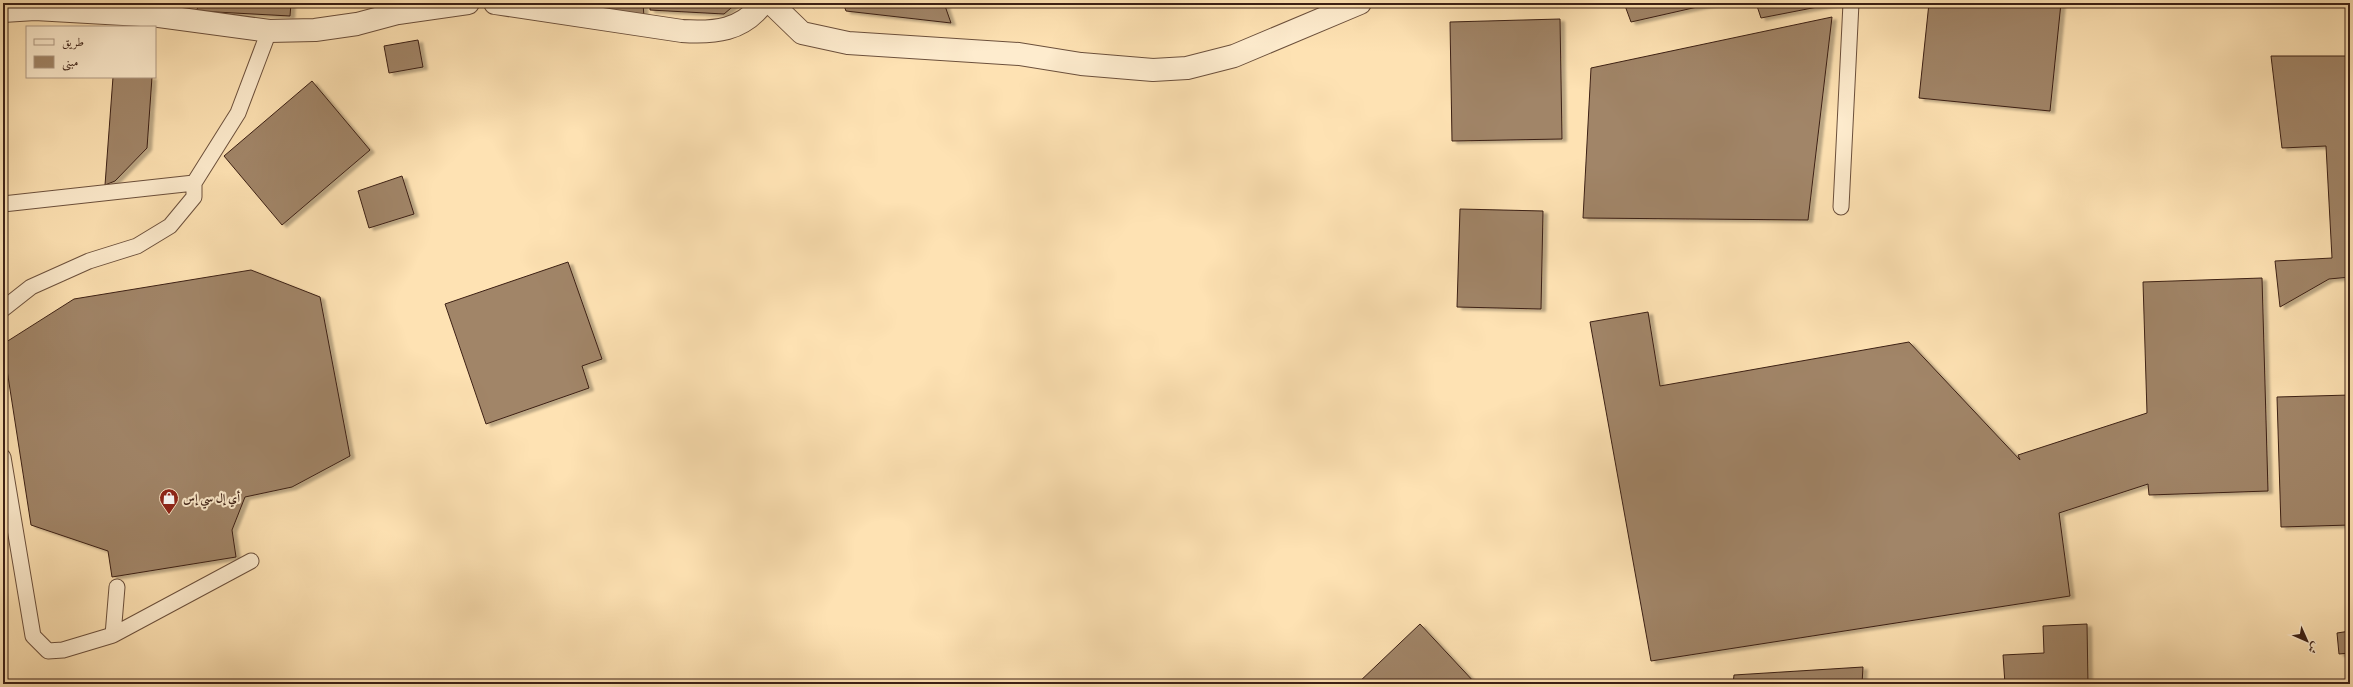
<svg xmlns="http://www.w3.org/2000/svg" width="2353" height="687" font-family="'IM FELL English',Amiri,serif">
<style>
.building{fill:#a18567;stroke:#3c2015;filter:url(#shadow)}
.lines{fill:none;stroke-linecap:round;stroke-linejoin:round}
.service-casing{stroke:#6c503c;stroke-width:17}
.minor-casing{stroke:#6c503c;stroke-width:24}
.tertiary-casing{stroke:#6c503c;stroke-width:24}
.service{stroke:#feecce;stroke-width:15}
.minor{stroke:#feecce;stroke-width:22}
.tertiary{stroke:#feecce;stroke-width:22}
.labels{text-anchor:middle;stroke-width:4;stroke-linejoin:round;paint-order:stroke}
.poi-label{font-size:12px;font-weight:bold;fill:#3c2015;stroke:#feecce;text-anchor:start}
</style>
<defs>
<filter id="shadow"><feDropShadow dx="4.5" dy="2.5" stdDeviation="1" flood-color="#0004"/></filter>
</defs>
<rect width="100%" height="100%" fill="#fee2b3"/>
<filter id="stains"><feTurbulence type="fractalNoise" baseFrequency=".005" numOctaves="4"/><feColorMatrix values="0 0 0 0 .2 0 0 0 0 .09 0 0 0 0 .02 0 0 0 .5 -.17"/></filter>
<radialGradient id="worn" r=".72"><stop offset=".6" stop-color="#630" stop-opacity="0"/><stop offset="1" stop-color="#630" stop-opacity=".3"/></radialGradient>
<path class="building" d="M198,3H291L290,16L197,11Z
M564,3H643L644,17Z
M650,3H737L724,14L650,10Z
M843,3H944L951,23L846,11Z
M1624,3H1715L1631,22Z
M1756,3H1838L1761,18Z
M1929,3H2061L2050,111L1919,98Z
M1832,17L1808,220L1583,218L1591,68Z
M1560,19L1562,139L1452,141L1450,22Z
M418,40L423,67L389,73L384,46Z
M2271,56H2350V277L2329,279L2280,307L2275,261L2332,258L2326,146L2282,148Z
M113,77H152L147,148L115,181L105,185Z
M312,81L370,150L282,225L224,156Z
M402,176L414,214L369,228L358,191Z
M1460,209L1543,211L1541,309L1457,307Z
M568,262L602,359L582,366L589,388L486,424L445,304Z
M251,270L320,297L350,456L292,487L245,497L232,530L236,557L112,577L108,551L31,525L3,344L74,299Z
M2262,278L2268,491L2149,495L2148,484L2059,513L2070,596L1651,661L1590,322L1648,312L1660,386L1909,342L2020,460L2018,455L2147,413L2143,282Z
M2350,395V525L2281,527L2277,397Z
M1420,624L1476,684H1357Z
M2087,624L2088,684H2005L2003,655L2044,653L2043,626Z
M2350,631V653L2339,654L2337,633Z
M1863,667L1862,684H1733L1734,675Z"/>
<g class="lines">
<g class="service-casing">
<path id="service" d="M3,204L194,183
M1841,207L1851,3
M3,309L31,287L89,261L137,246L170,226L194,197V183L238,113L269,31
M3,457L33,636L48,651L63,650L113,635L251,561
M113,635L117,587"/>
</g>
<g class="minor-casing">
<path id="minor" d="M771,3L802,33L848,43L1019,54L1081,64L1153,70L1187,68L1234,56L1360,3"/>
</g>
<g class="tertiary-casing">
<path id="tertiary" d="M495,3L682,31C715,33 742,31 763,3
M3,11L35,9L159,16L269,31L315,30L357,24L398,13L468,3"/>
</g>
<use href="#service" class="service"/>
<use href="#minor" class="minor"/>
<use href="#tertiary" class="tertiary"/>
</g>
<defs>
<g id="shop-pin" transform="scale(1)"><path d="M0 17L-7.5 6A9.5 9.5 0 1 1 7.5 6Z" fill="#8f2418" stroke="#feecce"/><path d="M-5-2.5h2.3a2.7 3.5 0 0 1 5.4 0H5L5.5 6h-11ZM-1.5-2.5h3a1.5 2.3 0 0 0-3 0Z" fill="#fff"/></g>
</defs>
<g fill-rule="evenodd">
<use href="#shop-pin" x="169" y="498"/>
</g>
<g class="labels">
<g class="poi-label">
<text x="183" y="502">أي إل سي إس</text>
</g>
</g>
<rect width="2353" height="687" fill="none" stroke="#fee2b3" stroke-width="16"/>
<rect x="4" y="4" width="2345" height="679" fill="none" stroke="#3c2015" stroke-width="2"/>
<rect x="8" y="8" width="2337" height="671" fill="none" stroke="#3c2015"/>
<rect x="26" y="26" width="130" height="52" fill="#feecce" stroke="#b09a84"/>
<rect x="34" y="39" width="20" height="6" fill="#feecce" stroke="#b09a84"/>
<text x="62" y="46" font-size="12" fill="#3c2015">طريق</text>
<rect x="34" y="56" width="20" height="12" fill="#a18567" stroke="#b09a84"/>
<text x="62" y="66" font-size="12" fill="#3c2015">مبنى</text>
<g transform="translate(2307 641) rotate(135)" stroke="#feecce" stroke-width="3" paint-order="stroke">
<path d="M0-3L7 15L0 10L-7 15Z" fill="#3c2015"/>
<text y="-6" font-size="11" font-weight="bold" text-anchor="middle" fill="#3c2015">ش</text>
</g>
<rect width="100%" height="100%" filter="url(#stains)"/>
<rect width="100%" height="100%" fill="url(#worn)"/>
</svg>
